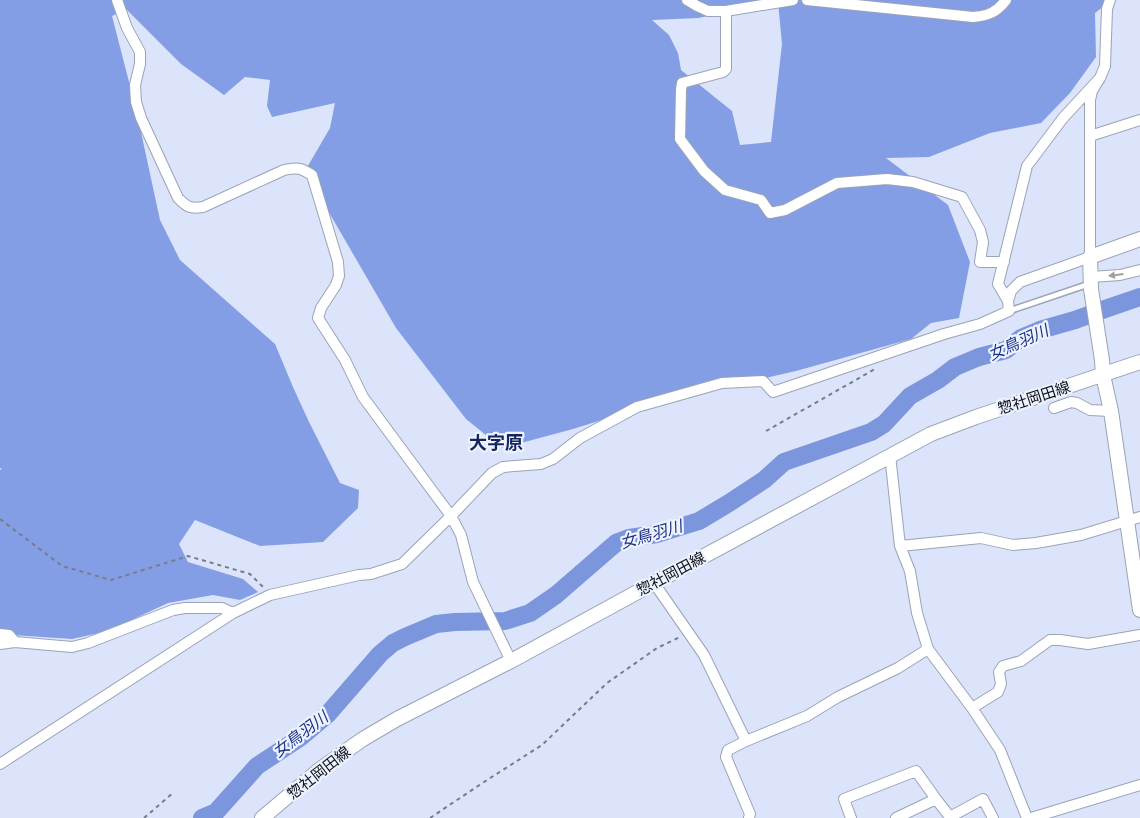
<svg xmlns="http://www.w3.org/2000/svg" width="1140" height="818" font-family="Quicksand,'Noto Sans JP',sans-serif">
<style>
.forest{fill:#849ee5;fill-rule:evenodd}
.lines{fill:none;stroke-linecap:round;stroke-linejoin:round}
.river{stroke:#7c96dd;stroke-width:18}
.lane-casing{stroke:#9aa3b7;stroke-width:8}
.street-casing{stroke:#9aa3b7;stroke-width:12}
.secondary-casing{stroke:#9aa3b7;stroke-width:16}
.path{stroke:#767c8b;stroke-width:2;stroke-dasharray:4 4;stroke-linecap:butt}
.lane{stroke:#fff;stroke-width:5}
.street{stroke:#fff;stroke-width:10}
.secondary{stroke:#fff;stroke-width:14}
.oneway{fill:#9d9fa1}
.labels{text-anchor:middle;stroke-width:4.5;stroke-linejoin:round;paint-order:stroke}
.street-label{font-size:15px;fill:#0b0e15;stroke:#ecf2ff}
.water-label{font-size:16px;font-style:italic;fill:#1c2f80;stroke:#ecf2ff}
.quarter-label{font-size:18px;font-weight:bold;fill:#15245b;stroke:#ecf2ff}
</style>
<rect width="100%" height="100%" fill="#dbe4fa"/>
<path class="forest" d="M0,0H1112L1095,13L1096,57L1070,93L1041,123L990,133L929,157L886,158L948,205L970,262L959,318L931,323L911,339L796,371L659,402L573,429L502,448L466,419L396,328L305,171L330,128L335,103L272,117L267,106L270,80L245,77L224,95L181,64L126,9L112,16L136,109L160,220L180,260L275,344L293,387L309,422L340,483L359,490L358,508L323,542L260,546L195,520L179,544L188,562L243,579L258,592L240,600L213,595L168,603L108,631L72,639L13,635L0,636V470L2,469L0,468ZM778,2L782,44L771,142L740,145L732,111L681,70L678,53L669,35L652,20L698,18Z"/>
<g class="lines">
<path class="river" d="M202,818L216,812L257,766L301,737L327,715L380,654L393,643L405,637L436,624L455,622L505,621L530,613L556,595L616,543L629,538L657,534L699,521L729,503L764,480L784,462L871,432L884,424L910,396L938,380L955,367L979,357L1006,350L1021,338L1040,330L1075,320L1105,309L1140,297"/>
<g class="lane-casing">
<path id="lane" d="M1009,311L1089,284"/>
</g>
<g class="street-casing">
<path id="street" d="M117,0L127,28L140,52V64L135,85L136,102L141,118L178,198C187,207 190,209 203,207L284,170C297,167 301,168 312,175L338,262L339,276L336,285L321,308L318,318L345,360L363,397L451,516L461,535L473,582L511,661
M687,0L697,6L708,11H726L793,0
M807,0L973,17C988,16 997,12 1006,0
M726,11V69L723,72L682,83L681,90L680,139L704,171L725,190L761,200L770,213L785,210L837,183L887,179L913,182L962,197L980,230L983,242L980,262H1004
M1090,136L1140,120
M1091,277L1120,275L1140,270
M1008,301L1011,291L1020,282L1090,257V100L1092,91L1100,78L1105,66L1107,9L1110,0
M1054,408L1071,402L1077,403L1090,410L1111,411
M890,455L900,546L910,571L917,613L928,649L972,708L1000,750L1027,818
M900,546L981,538L1013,545L1036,543L1081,535L1140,517
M654,583L704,655L746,741
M0,634L9,635L15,642
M0,644L15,642L72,647L88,643L173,610L185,608H222L233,613
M972,708L998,692L1001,684L999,672L1003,666L1021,661L1050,640H1060L1088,644L1140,635
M0,764L233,613L270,595L359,575L371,574L402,564L451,516L492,473L503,467L541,464L553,459L580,438L637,407L722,383L763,381L773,392L944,334L980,324L1009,311L1008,301L998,284L1027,166L1063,118L1100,78
M749,818L750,814L726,757L728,750L746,741L807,716L838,697L898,668L928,649
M851,818L844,799L916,771L936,799
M896,818L936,799L950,817L983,799L993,818
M1031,818L1140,785"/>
</g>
<g class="secondary-casing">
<path id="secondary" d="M1140,239L1090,257L1091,289L1102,360L1103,375L1111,411L1140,610
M262,818L319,770L343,753L363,739L397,719L511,661L654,583L931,434L976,417L1140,362"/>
</g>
<path class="path" d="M766,431L875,369
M0,519L62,566L111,580L188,556L250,574L264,588
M144,818L174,792
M430,818L484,782L542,745L607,683L657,648L680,637"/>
<use href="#lane" class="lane"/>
<use href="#street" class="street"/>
<use href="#secondary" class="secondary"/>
</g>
<defs><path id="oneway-solid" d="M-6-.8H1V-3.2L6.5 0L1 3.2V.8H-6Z" transform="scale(1.25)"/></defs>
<use class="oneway" href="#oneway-solid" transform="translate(1116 275) rotate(173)"/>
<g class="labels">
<g class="street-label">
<text transform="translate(1034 398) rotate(-18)" y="5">惣社岡田線</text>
<text transform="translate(671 574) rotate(-28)" y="5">惣社岡田線</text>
<text transform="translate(319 773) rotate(-38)" y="5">惣社岡田線</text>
</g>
<g class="water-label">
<text transform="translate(1018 342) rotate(-24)" y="6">女鳥羽川</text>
<text transform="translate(651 534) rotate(-16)" y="6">女鳥羽川</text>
<text transform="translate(300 734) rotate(-37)" y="6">女鳥羽川</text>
</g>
<g class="quarter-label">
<text x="496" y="449">大字原</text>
</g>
</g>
</svg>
